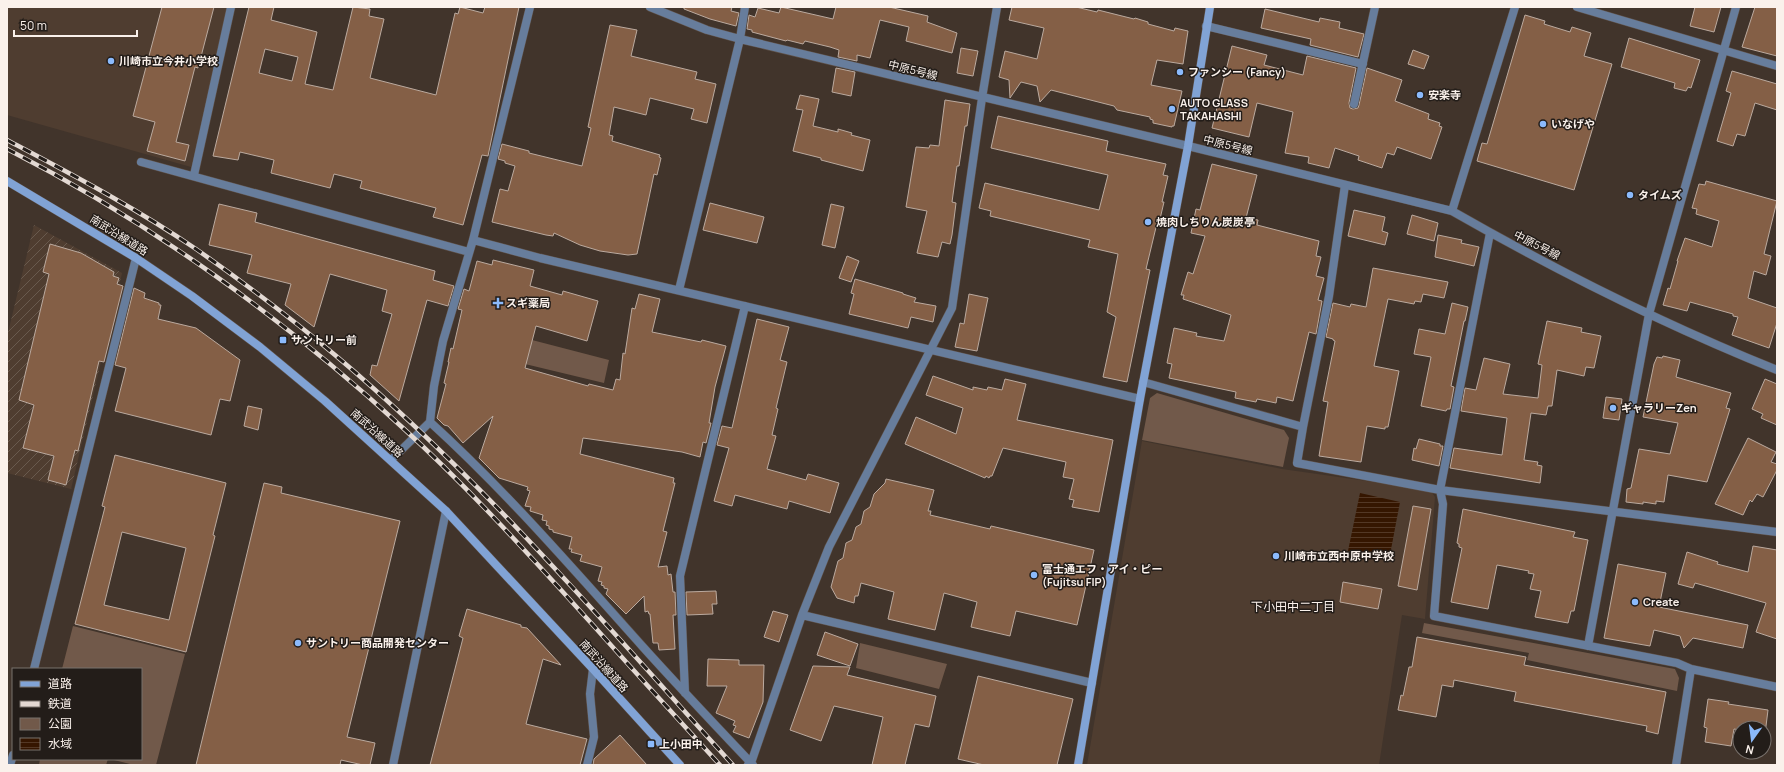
<svg xmlns="http://www.w3.org/2000/svg" width="1784" height="772" font-family="Manrope,'Noto Sans JP',sans-serif">
<style>
.built{fill:#4f3d30}
.industrial{fill:url(#industrial-furrows)}
.green{fill:#71594a}
.water{fill:url(#water-rules)}
.building{fill:#845f46;stroke:#bbaa9f;fill-rule:evenodd}
.lines{fill:none;stroke-linecap:round;stroke-linejoin:round}
.street-casing{stroke:#5f524a;stroke-width:9}
.secondary-casing{stroke:#5f524a;stroke-width:9}
.street{stroke:#677d9c;stroke-width:8}
.secondary{stroke:#81a3d5;stroke-width:8}
.rail-casing{stroke:#e3d9d3;stroke-width:4.5}
.rail{stroke:#231d19;stroke-width:3;stroke-dasharray:9;stroke-linecap:butt}
.poi-dot{fill:#8bbafc;stroke:#231d19;stroke-width:1.5}
.labels{text-anchor:middle;stroke-width:3;stroke-linejoin:round;paint-order:stroke}
.poi-label{font-size:11px;font-weight:bold;fill:#faf1eb;stroke:#231d19;text-anchor:start}
.street-label{font-size:11px;fill:#faf1eb;stroke:#231d19}
.neighbourhood-label{font-size:12px;fill:#faf1eb;stroke:#231d19}
</style>
<defs>
<pattern id="industrial-furrows" width="10" height="10" patternUnits="userSpaceOnUse"><rect width="10" height="10" fill="#4f3d30"/><path d="M-1 1l2-2M0 10L10 0M9 11l2-2" fill="none" stroke="#695a4e"/></pattern>
<pattern id="water-rules" width="6" height="5" patternUnits="userSpaceOnUse"><rect width="6" height="5" fill="#351600"/><path d="M0 2.5h6" fill="none" stroke="#533825"/></pattern>
</defs>
<rect width="100%" height="100%" fill="#41342b"/>
<path class="built" d="M7,7H227L191,167L7,115Z
M1142,441L1282,469L1430,490L1435,497L1425,619L1402,615L1379,765H1087Z"/>
<path class="industrial" d="M34,225L122,273L71,489L7,473V337Z"/>
<path class="green" d="M532,340L609,360L604,383L525,364Z
M1157,393L1284,430L1289,438L1283,467L1142,440L1150,398Z
M1424,623L1675,669L1679,678L1677,691L1527,660L1529,653L1422,633Z
M73,626L185,654L156,765H134L110,759H141V669H62Z
M860,643L947,664L939,689L856,668Z
M40,759H108L106,765H39Z"/>
<path class="water" d="M1360,493L1400,502L1389,560L1348,551Z"/>
<path class="building" d="M162,7H214L198,68L195,67L176,142L189,145L185,161L147,151L155,122L133,116Z
M249,7H274L271,20L317,32L305,84L333,90L353,7L370,9L369,16L384,19L370,78L436,95L455,13L458,14L460,7L483,13L485,7H519L488,156L482,155L463,225L433,217L436,208L360,188L362,181L334,174L330,188L271,173L274,160L240,152L238,160L213,156ZM265,49L298,57L292,81L259,73Z
M684,7H732L731,11L739,13L736,26L710,19L684,9Z
M781,7L833,19L836,7H889L928,16L927,22L957,33L952,53L906,41L909,27L880,20L870,58L857,55V61L838,57L839,50L830,47L805,41L803,44L787,40L786,41L752,32V30L747,29L749,15L755,17L758,8L779,13Z
M1012,7H1076L1097,12L1098,10L1134,19L1135,18L1148,22V24L1174,31L1175,28L1188,31L1183,64L1157,60L1151,85L1182,91L1174,126H1172V127L1153,123V120L1150,119V117L1117,110L1114,106L1051,90L1040,102L1037,86L1021,82L1010,98L1009,80L999,77L1005,51L1037,59L1044,28L1009,20Z
M1695,7H1721L1714,32L1690,26Z
M1755,7H1777V56L1742,47Z
M1265,9L1319,22L1320,18L1340,22L1339,28L1364,34L1358,57L1310,45L1311,39L1261,28Z
M1525,15L1545,21L1544,24L1570,32L1572,27L1591,33L1584,56L1612,64L1574,190L1477,161L1482,143L1487,144Z
M610,25L637,30L631,56L697,72L695,79L716,84L707,123L691,119L694,109L650,98L646,115L614,107L609,135L613,136L612,141L660,155L659,157L661,158L657,175L654,174L637,254L628,255L600,251L580,245L554,233L553,236L546,235L492,222L500,189L508,191L515,166L505,163V161L498,159L502,144L529,151V153L582,166L591,128L588,127Z
M1629,38L1700,60L1691,88L1688,87L1686,91L1674,88L1675,83L1621,67Z
M1232,46L1267,55L1264,65L1303,75L1307,56L1356,68L1349,103L1350,108L1353,109L1358,108L1359,105L1367,68L1402,80L1395,101L1429,114L1428,119L1440,123L1439,126L1442,127L1431,159L1397,147L1394,155L1387,153L1382,168L1358,160L1359,156L1335,148L1329,168L1308,163L1309,157L1285,153L1293,112L1257,103L1249,137L1212,128Z
M961,48L978,51L973,76L957,73Z
M1413,50L1429,56L1424,69L1408,64Z
M836,68L855,72L851,96L832,92Z
M1732,71L1777,84V110L1755,103L1745,136L1737,134L1733,146L1717,141L1731,93L1726,91Z
M800,95L819,99L813,126L838,132V129L852,133L851,135L870,140L863,171L821,160V158L793,151L803,110L796,109Z
M945,100L970,104L967,126H965L959,166H957L952,202L956,203L952,235L950,244L942,242L938,257L917,253L927,211L906,207L916,147L929,148L930,145L939,146Z
M998,116L1108,141L1106,151L1166,164L1163,175L1168,176L1162,202H1164L1160,219H1158L1146,269L1150,270L1127,382L1103,377L1116,317L1107,312L1118,254L1088,247L1090,240L990,216L991,211L979,208L985,183L1099,210L1108,175L991,148Z
M1212,164L1257,175L1246,218L1258,220L1257,225L1319,241L1316,256L1321,257L1316,276L1324,278L1318,300L1322,301L1316,334L1309,332L1293,401L1277,397L1276,403L1257,399L1256,402L1235,398L1236,392L1169,378L1172,364L1167,363L1174,328L1197,333L1196,336L1224,341L1231,315L1183,299L1184,295H1181L1188,272L1193,274L1205,236L1191,233L1196,209L1200,210Z
M1706,181L1777,201L1764,254L1771,256L1766,275L1754,271L1748,298L1777,308V323L1769,348L1732,335L1738,317L1733,316V314L1690,302L1687,311L1663,305L1668,288L1670,289L1678,261H1677L1685,238L1712,247L1719,221L1696,214L1697,209L1692,208L1699,184L1705,185Z
M710,203L764,217L757,243L703,230Z
M219,204L257,213L255,222L435,271L433,280L454,286L448,306L427,300L399,401L370,375L372,365L377,366L392,314L382,311L387,290L330,274L314,327L285,305L291,284L247,273L252,255L209,245Z
M831,204L844,207L835,248L822,245Z
M1354,210L1385,217L1382,231L1388,233L1385,245L1348,236Z
M1412,215L1438,223L1434,241L1407,234Z
M1438,235L1462,240L1461,243L1479,247L1474,266L1435,257Z
M50,244L81,253L114,272L113,276L119,278L117,284L123,286L104,362L99,361L78,451L75,450L66,485L48,480L54,456L23,448L34,405L19,400L49,274L43,272Z
M847,256L859,261L851,282L839,278Z
M493,260L534,270L530,286L562,295L563,291L598,301L587,341L536,326L525,368L588,386L589,384L613,390L616,379L620,380L623,353L625,354L632,308L635,309L639,294L660,299L652,332L701,342L702,340L726,346L715,387L709,423H711L706,443L703,442L700,457L682,452L583,438L580,454L674,478L673,483H675L663,531L667,532L658,567L667,566L668,575L671,574L673,592H675L676,615H673L675,649L659,650L658,643H653L650,614H649L648,611L645,612L644,596L626,614L606,594L608,589L604,588V586L601,585L602,582L598,581L602,567L580,561L582,555L571,552L572,549H569L572,537L553,532V530L549,529V526L546,525L547,521L542,520L543,515L530,511L531,507L525,506L530,491L527,490L528,487L499,478L479,458L493,416L463,443L448,426L444,425L437,418L446,384L444,383L449,362H448L451,348L453,349L462,310L458,309L464,289L469,291L477,261L492,265Z
M1373,268L1448,282L1444,298L1423,294L1421,302L1415,301L1414,304L1388,299L1374,366L1399,371L1388,427H1385V429L1367,426L1361,462L1319,456L1328,402L1323,401L1335,341L1333,340V339L1326,337L1333,303L1350,307L1351,304L1366,307Z
M855,279L903,293V294L916,298L914,302L936,306L933,322L911,317L908,328L849,314L854,294L851,293Z
M134,288L145,293L144,298L159,303V305H161L158,319L196,328L240,360L230,401L220,399L211,435L115,411L126,368L115,365Z
M969,294L988,298L977,351L955,347L960,323L964,324Z
M1452,303L1468,307L1465,321H1464L1451,386L1454,387L1450,409H1447L1446,411L1421,406L1431,357L1414,354L1419,329L1445,334Z
M757,319L789,327L780,360L787,362L776,408L778,409L772,435L776,436L767,469L806,480L808,474L839,483L830,513L789,501L787,509L735,495L732,506L714,501L729,448L717,445L722,426L732,428Z
M1547,321L1582,328L1581,332L1601,336L1594,368L1586,367L1584,376L1557,370L1552,406H1548L1546,415L1531,413L1524,460L1538,462L1537,465L1542,466L1540,483L1450,468L1454,448L1502,455L1507,418L1461,411L1465,388L1476,390L1484,358L1510,364L1503,394L1538,398L1542,365L1538,364Z
M1663,356L1680,360L1676,377L1731,393L1726,408L1730,409L1707,482L1668,475L1664,502L1656,501V504L1643,502V504L1626,502L1627,489L1631,488L1639,449L1670,454L1678,423L1643,417L1654,364L1657,357L1662,358Z
M933,376L973,390V387L987,390L988,387L1002,390L1005,379L1026,384L1017,420L1113,440L1099,512L1072,507L1074,500L1069,499L1074,479L1063,477L1066,462L1003,448L992,476H990L989,478L986,476L985,478L905,444L916,417L956,434L963,408L926,395Z
M1765,379L1777,384V425L1761,418L1763,414L1752,409Z
M1606,397L1622,399L1619,420L1603,418Z
M248,406L262,409L258,430L244,426Z
M1748,438L1776,452L1771,462L1777,464V470L1763,497L1757,494L1752,502L1750,500L1743,515L1715,504Z
M1419,439L1440,444V446H1443L1439,466L1412,460L1414,448L1416,449Z
M115,455L226,483L213,535L215,536L186,652L75,624L105,507L102,506ZM122,532L186,548L169,620L104,605Z
M886,479L934,490L928,511H931L930,515L990,529L991,526L1094,550L1077,625L1016,611L1010,636L971,627L977,602L944,593L935,630L888,619L894,592L861,583L858,596H855L854,603L837,598L831,587L838,561L843,558L846,543L852,540L856,527L861,524L864,511L870,507L874,494L885,483Z
M264,483L282,487L281,493L400,521L347,737L375,743L370,765H363L341,760L340,765H196Z
M1413,506L1431,509L1417,590L1398,586Z
M1463,509L1575,532L1573,537L1588,540L1574,611H1571L1568,623L1535,617L1541,591L1530,589L1534,574L1528,573L1529,571L1497,565L1488,609L1451,602L1462,548L1459,547V544L1457,543Z
M1753,546L1777,550V639L1756,632L1766,603L1695,583L1693,588L1678,584L1687,552L1718,562L1717,564L1748,572Z
M1618,564L1666,573L1659,607L1748,625L1743,648L1693,638L1684,648L1680,636L1654,630L1650,646L1604,638Z
M1343,582L1382,589L1378,609L1340,602Z
M716,591L717,604H712L713,614L687,615L686,592Z
M467,609L521,625V627L527,628L561,665L543,659L526,724L587,739L580,765H430L463,638L459,636Z
M773,611L788,615L779,642L764,637Z
M825,632L858,644L850,666L817,655Z
M1417,637L1526,657L1524,665L1666,692L1658,734L1646,731L1647,726L1514,701L1516,692L1454,680L1453,687L1442,685L1436,717L1398,710L1401,695L1403,696L1409,667H1412Z
M708,659L739,660V665H764L763,702L749,738L733,732L736,726L733,725L735,721L716,713L727,686H707Z
M813,666L850,667L847,675L936,696L929,727L915,724L905,765H872L883,717L834,706L821,741L790,730Z
M978,676L1073,699L1057,765H984L958,759Z
M1708,699L1729,702L1728,704L1768,710L1765,734L1764,728H1740V730L1734,729L1731,746L1705,742L1707,728L1704,727Z
M620,735L647,765H593L594,759Z"/>
<g class="lines">
<g class="street-casing">
<path id="street" d="M650,7L707,30L740,39L1188,146L1452,211C1557,271 1665,325 1777,370
M1577,7L1777,66
M1206,26L1363,64
M1354,104L1375,7
M141,162L469,252
M194,175L231,7
M1452,211L1515,7
M1490,233L1440,490L1443,504L1434,616L1677,663L1691,669L1777,687
M473,240L540,258L1140,399
M679,290L740,39L745,7
M1143,382L1303,427L1297,463L1440,490L1777,532
M430,422C507,492 574,570 643,647C679,687 716,726 753,765
M1303,427L1329,296L1345,185
M391,460L430,422L434,386L443,341L473,240L530,7
M802,615L1092,683
M1588,646L1649,314L1736,7
M34,669L136,258
M685,693L680,576L745,306
M10,765L13,755
M393,765L446,511
M587,765L594,737L590,694L593,669
M748,765L751,763L802,615L829,547L952,308L982,98L997,7
M1676,765L1691,669"/>
</g>
<g class="secondary-casing">
<path id="secondary" d="M7,181L136,258L192,296L260,347L325,401L446,511L593,669L680,765
M1078,765L1140,399L1188,146L1210,7"/>
</g>
<use href="#street" class="street"/>
<use href="#secondary" class="secondary"/>
<g class="rail-casing">
<path id="rail" d="M7,140C71,174 136,208 196,249C243,282 291,318 335,355C481,478 605,624 733,765
M7,149C150,222 286,320 403,428C470,489 531,557 592,624C634,671 677,718 720,765"/>
</g>
<use href="#rail" class="rail"/>
</g>
<g class="poi-dot">
<circle cx="111" cy="61" r="4"/>
<circle cx="1180" cy="72" r="4"/>
<circle cx="1420" cy="95" r="4"/>
<circle cx="1172" cy="109" r="4"/>
<circle cx="1543" cy="124" r="4"/>
<circle cx="1630" cy="195" r="4"/>
<circle cx="1148" cy="222" r="4"/>
<path d="M496 297h4v4h4v4h-4v4h-4v-4h-4v-4h4z"/>
<rect x="279" y="336" width="8" height="8" rx="2"/>
<circle cx="1613" cy="408" r="4"/>
<circle cx="1276" cy="556" r="4"/>
<circle cx="1034" cy="575" r="4"/>
<circle cx="1635" cy="602" r="4"/>
<circle cx="298" cy="643" r="4"/>
<rect x="647" y="740" width="8" height="8" rx="2"/>
</g>
<g class="labels">
<g class="poi-label">
<text x="119" y="65">川崎市立今井小学校</text>
<text x="1188" y="76">ファンシー (Fancy)</text>
<text x="1428" y="99">安楽寺</text>
<text x="1180" y="107">AUTO GLASS<tspan x="1180" dy="13">TAKAHASHI</tspan></text>
<text x="1551" y="128">いなげや</text>
<text x="1638" y="199">タイムズ</text>
<text x="1156" y="226">焼肉しちりん炭炭亭</text>
<text x="506" y="307">スギ薬局</text>
<text x="291" y="344">サントリー前</text>
<text x="1621" y="412">ギャラリーZen</text>
<text x="1284" y="560">川崎市立西中原中学校</text>
<text x="1042" y="573">富士通エフ・アイ・ピー<tspan x="1042" dy="13">(Fujitsu FIP)</tspan></text>
<text x="1643" y="606">Create</text>
<text x="306" y="647">サントリー商品開発センター</text>
<text x="659" y="748">上小田中</text>
</g>
<g class="street-label">
<text transform="translate(913 70) rotate(14)" y="4">中原5号線</text>
<text transform="translate(1228 145) rotate(14)" y="4">中原5号線</text>
<text transform="translate(119 235) rotate(32)" y="4">南武沿線道路</text>
<text transform="translate(1537 245) rotate(27)" y="4">中原5号線</text>
<text transform="translate(377 433) rotate(42)" y="4">南武沿線道路</text>
<text transform="translate(604 666) rotate(48)" y="4">南武沿線道路</text>
</g>
<g class="neighbourhood-label">
<text x="1293" y="611">下小田中二丁目</text>
</g>
</g>
<rect width="1784" height="772" fill="none" stroke="#faf1eb" stroke-width="16"/>
<rect x="12" y="668" width="130" height="92" fill="#231d19" stroke="#79726d"/>
<rect x="20" y="681" width="20" height="6" fill="#81a3d5" stroke="#79726d"/>
<text x="48" y="688" font-size="12" fill="#faf1eb">道路</text>
<rect x="20" y="701" width="20" height="6" fill="#e3d9d3" stroke="#79726d"/>
<text x="48" y="708" font-size="12" fill="#faf1eb">鉄道</text>
<rect x="20" y="718" width="20" height="12" fill="#71594a" stroke="#79726d"/>
<text x="48" y="728" font-size="12" fill="#faf1eb">公園</text>
<rect x="20" y="738" width="20" height="12" fill="url(#water-rules)" stroke="#79726d"/>
<text x="48" y="748" font-size="12" fill="#faf1eb">水域</text>
<g transform="translate(1752 740) rotate(194)"><circle r="19" fill="#231d19" stroke="#79726d"/>
<path d="M0-3L7 15L0 10L-7 15Z" fill="#8bbafc"/>
<text y="-6" font-size="11" font-weight="bold" text-anchor="middle" fill="#faf1eb">N</text>
</g>
<path d="M14 30v6h123v-6" fill="none" stroke="#faf1eb" stroke-width="2"/>
<text x="20" y="30" font-size="12" fill="#faf1eb" stroke="#231d19" stroke-width="3" paint-order="stroke">50 m</text>
</svg>
